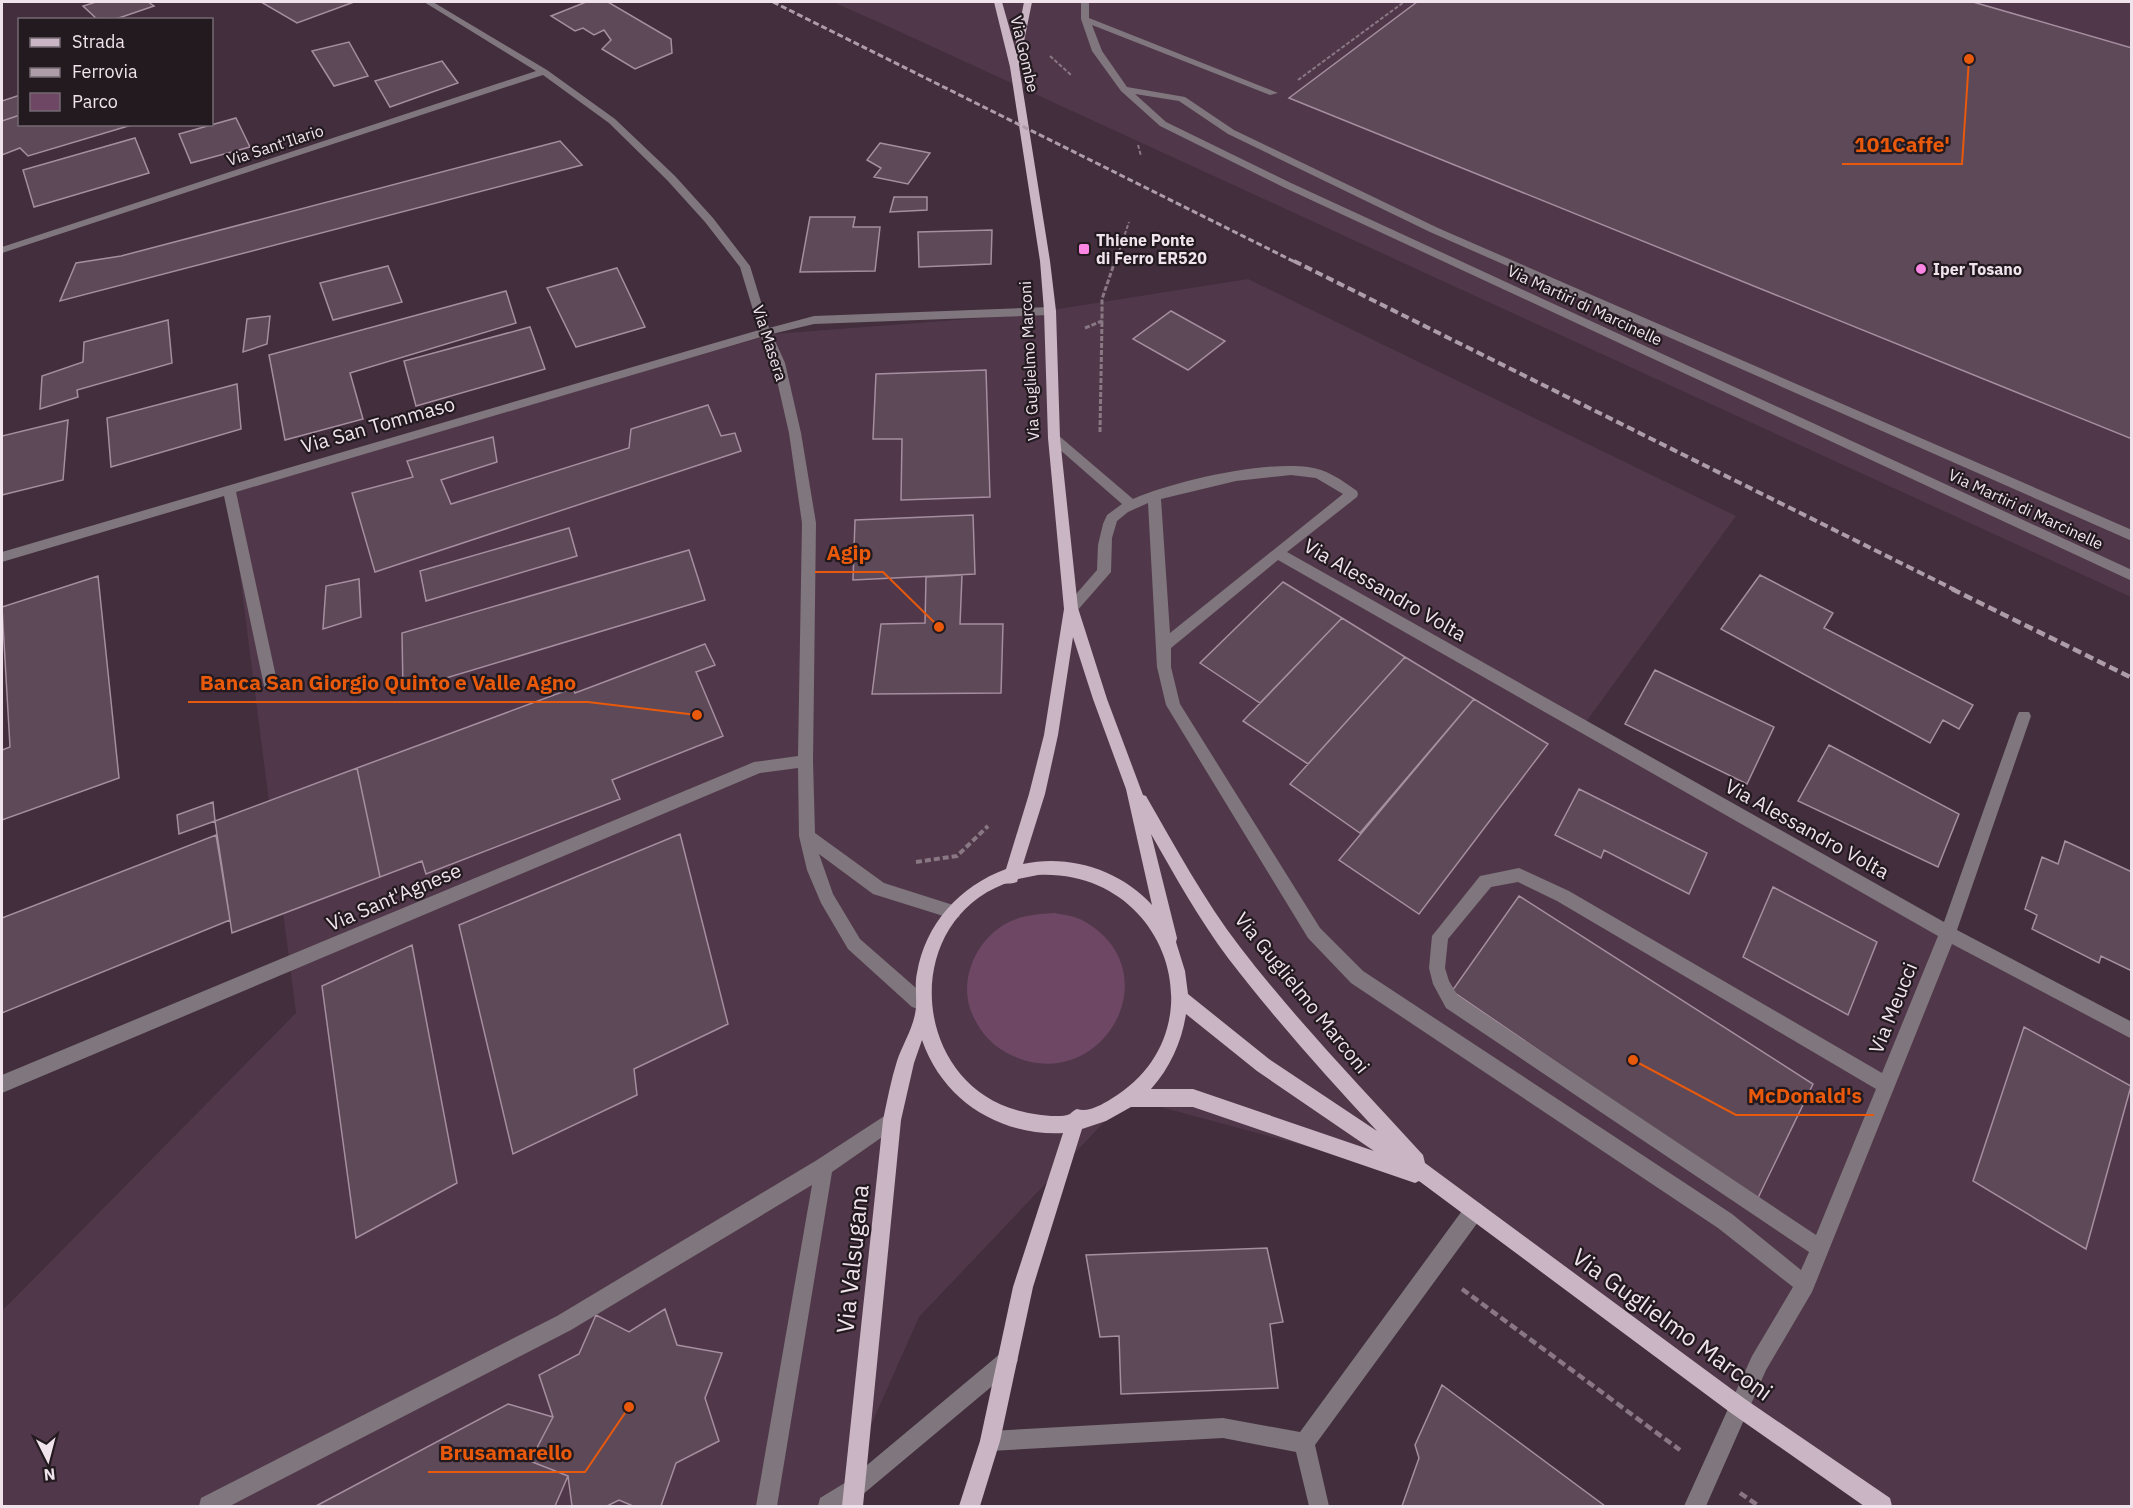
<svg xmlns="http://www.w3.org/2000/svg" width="2133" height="1508" font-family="'IBM Plex Sans',sans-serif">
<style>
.built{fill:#50384a}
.green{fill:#6e4765}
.building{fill:#5e4958;stroke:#a58e9f;stroke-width:1.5}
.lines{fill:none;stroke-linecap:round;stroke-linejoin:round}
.path-far3{stroke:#897884;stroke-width:2;stroke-dasharray:4 2;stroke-linecap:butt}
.path-far2{stroke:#897884;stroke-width:3;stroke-dasharray:5 2;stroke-linecap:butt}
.path-far1{stroke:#897884;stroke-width:4;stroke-dasharray:6 3;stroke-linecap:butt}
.path{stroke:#897884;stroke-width:4.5;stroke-dasharray:8 4;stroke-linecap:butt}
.minor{fill:#80767d;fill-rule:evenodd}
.major{fill:#cab5c4;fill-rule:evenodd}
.rail-far2{stroke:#ad9da8;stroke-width:3;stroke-dasharray:6 3;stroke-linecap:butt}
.rail-far1{stroke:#ad9da8;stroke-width:4;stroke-dasharray:8 4;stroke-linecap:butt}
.rail{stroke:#ad9da8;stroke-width:4.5;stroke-dasharray:9 4.5;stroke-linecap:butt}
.poi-dot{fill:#fc86e3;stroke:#231a20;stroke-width:2}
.labels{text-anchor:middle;stroke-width:4.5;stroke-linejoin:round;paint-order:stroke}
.far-street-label{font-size:16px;fill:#f0e3ec;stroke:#231a20}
.far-poi-label{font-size:16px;font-weight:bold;fill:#f0e3ec;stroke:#231a20;text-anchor:start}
.street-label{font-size:20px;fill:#f0e3ec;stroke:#231a20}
.near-street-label{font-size:24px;fill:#f0e3ec;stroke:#231a20}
.leader{fill:none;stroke:#e8590c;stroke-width:2}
.callout-dot{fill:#e8590c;stroke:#231a20;stroke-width:2}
.callout-label{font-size:21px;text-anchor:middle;font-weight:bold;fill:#e8590c;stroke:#231a20;stroke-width:4.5;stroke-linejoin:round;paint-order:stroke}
</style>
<rect width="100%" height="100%" fill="#422e3d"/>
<path class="built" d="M833,2H2131V597L885,25Z
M1248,279L1736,516L1583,726L2131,1027V1506H1882L1738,1406L1435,1181L1127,1098L919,1317L835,1506H2V1311L296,1013L229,489L774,334L1020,315Z"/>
<path class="green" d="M1055,913C1064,915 1074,916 1082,920C1174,970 1102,1096 1013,1056C994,1047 982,1035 973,1016C957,983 975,940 1007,923C1022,915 1039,914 1055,913Z"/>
<path class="building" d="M96,2H148L154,6L113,20H98L83,6Z
M261,2H354L297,23Z
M586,2H608L671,39L672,53L635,69L602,49L611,40L604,30L594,35L583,28L575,31L551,16Z
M1417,2H1973L2132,48V439L1289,98Z
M349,42L368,76L334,86L312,51Z
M442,61L458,83L390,107L375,81Z
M20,95V115L2,121V101Z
M20,115V124H135L28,156L20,148L2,155V121Z
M236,118L250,147L191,163L179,134Z
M135,138L149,173L34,207L23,170Z
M560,141L582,165L60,301L76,263L121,256Z
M880,143L930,153L908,184L874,177L881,168L867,160Z
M894,197H927V210L890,212Z
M810,217H855L853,227H880L875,271L800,272Z
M992,230L991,264L919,267L918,232Z
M388,266L402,302L333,320L320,283Z
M617,268L645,327L576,347L547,288Z
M506,291L516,323L350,373L363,419L285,440L269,355Z
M1171,311L1225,341L1188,370L1133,339Z
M270,316L267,344L243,352L247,319Z
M168,320L172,363L77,390L78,397L40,409L42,376L83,362L84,342Z
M530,327L545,369L416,406L404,361Z
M986,370L990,497L901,500L902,439H873L876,374Z
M237,384L241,429L111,467L107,418Z
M708,405L721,436L735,433L741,451L375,572L352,493L413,477L407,461L493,437L497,462L441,480L451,504L629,448L631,429Z
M68,420L63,480L2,495V436Z
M973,515L975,574L853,580L855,520Z
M569,528L577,556L426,601L420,571Z
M689,550L705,600L403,691L402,633Z
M962,575L960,624H1003L1001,693L872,694L881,624L925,623L926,577Z
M1760,575L1833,613L1824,628L1973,705L1959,729L1943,720L1930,743L1721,629Z
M98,576L119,778L2,820V750L10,747L2,607Z
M359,579L361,617L323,629L326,586Z
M1283,582L1342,618L1260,703L1200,663Z
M1342,618L1405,657L1308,764L1243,721Z
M705,644L715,665L696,672L723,736L612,780L620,799L426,874L422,861L380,877L357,768L573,688L575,693Z
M1405,657L1474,699L1360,833L1290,784Z
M1655,670L1774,727L1747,784L1625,724Z
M1474,699L1548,744L1419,914L1339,860Z
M1829,745L1959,814L1938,867L1798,801Z
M357,768L380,877L232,933L215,821Z
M1579,789L1707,853L1689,894L1604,850L1601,858L1555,835Z
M213,802L215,821L179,834L177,815Z
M680,834L728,1024L634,1069L637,1095L513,1154L459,925Z
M216,835L230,920L2,1013V918Z
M2065,841L2132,872V971L2101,956L2099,963L2032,929L2037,915L2025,909L2042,857L2058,864Z
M1773,887L1877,942L1848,1015L1743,957Z
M1519,896L1813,1084L1757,1200L1452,991Z
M412,945L457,1183L356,1238L322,986Z
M2024,1027L2131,1086L2086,1249L1973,1181Z
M1267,1248L1283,1322L1270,1324L1278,1388L1121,1394L1119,1336L1100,1337L1086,1255Z
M665,1309L677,1345L722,1353L705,1398L719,1441L676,1463L661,1506H633L619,1500L607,1506H572L568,1476L530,1461L553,1417L539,1375L579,1354L596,1315L629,1332Z
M1442,1385L1605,1506H1402L1419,1458L1415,1445Z
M508,1404L553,1417L530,1461L568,1476L555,1506H316Z"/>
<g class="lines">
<path class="path-far3" d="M1050,56L1071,75
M1298,80L1404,2
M1138,145L1141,156
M1115,263L1129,222"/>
<path class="path-far2" d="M1085,328L1102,321V299L1115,261
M1100,432L1102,321"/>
<path class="path-far1" d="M916,862L957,856L988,826"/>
<path class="path" d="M1462,1289L1680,1450
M1740,1493L1759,1506"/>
<path class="minor" d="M424,2H433L547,70L615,119L675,176L713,218L750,266L769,328L814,316L1050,307L1056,311L1050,315L814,324L772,334L785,363L801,433L816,523L813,761L815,833L884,883L953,905L959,907L961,912L959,917L953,919L873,894L819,854L833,894L860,939L924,995L927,1001L924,1007L918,1009L912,1007L848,949L821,903L807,870L799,836L798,768L760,773L2,1093V1075L754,762L798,756L802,523L789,433L773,363L761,337L236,492L278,686L276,690H266L264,686L224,496L2,562V552L759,330L740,267L705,222L667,180L609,123L543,75L2,253V247L536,71Z
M1081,2H1089V18L1278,93L1270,95L1092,25L1102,51L1127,87L1185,97L1234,130L1438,228L2132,530V541L1430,232L1228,134L1179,101L1135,94L1166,122L1291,183L2132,570V581L1283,187L1160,126L1121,91L1092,51L1081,19Z
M1054,434L1058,435L1133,499C1174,481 1263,461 1308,467C1326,469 1342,480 1357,491L1358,494L1357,497L1287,552L1944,922L2017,716L2019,712H2029L2031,716L1957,930L2132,1022V1039L1952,944L1812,1292L1766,1370L1706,1506H1684L1752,1356L1793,1287L1718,1228L1351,983L1308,938L1166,705L1157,667L1148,503L1128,512L1117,521L1112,538L1111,572L1076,612H1066L1064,608L1097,570L1098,545L1103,524L1107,515L1122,504L1050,441L1048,438L1050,435ZM1291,475L1316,478L1343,494L1170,633L1161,499L1236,481ZM1278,560L1938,936L1882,1073L1569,891L1519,868L1480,876L1432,936L1429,968L1433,984L1446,1008L1809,1252L1801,1270L1732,1214L1363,971L1320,928L1180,704L1171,667V648ZM1518,882L1557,901L1876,1089L1816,1235L1458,996L1449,981L1445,968L1448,939L1491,887Z
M892,1111L898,1114L901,1120L898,1126L832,1172L777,1506H756L812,1185L571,1330L230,1506H199L201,1498L557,1316L817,1160Z
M1474,1202L1481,1204L1483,1211L1481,1218L1315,1445L1329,1506H1309L1296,1452L1223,1438L990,1451L983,1448L980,1441L983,1434L990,1431L1223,1418L1300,1432L1467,1204Z
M1008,1350L1015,1353L1018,1360L1015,1367L862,1495L846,1506H818L820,1498L848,1481L1001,1353Z"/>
<path class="major" d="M994,2H1002L1015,48L1024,2H1032L1019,66L1050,261L1056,311L1060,438L1078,608L1107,699L1143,795L1146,796C1176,848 1204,900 1240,947C1296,1020 1361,1087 1423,1155L1425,1163L1745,1399L1890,1498L1892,1506H1864L1731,1413L1419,1181L1415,1183L1193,1107H1131L1106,1121L1082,1129L1033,1287L1000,1441L980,1506H959L980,1441L1013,1287L1063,1133C1000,1136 943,1101 922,1040L914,1063L901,1120L863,1506H842L883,1120C887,1101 891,1080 897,1061C902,1046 912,1030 915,1014C918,1002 914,986 917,973C925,924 960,886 1006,869L1029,794L1044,735L1064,609L1048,438L1044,311L1040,261L1010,67ZM1073,637L1093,699L1126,789L1152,905C1120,870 1070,854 1023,864L1045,794L1058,735ZM1151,834C1175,876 1199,919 1228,958C1274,1018 1326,1076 1377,1131L1269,1059L1188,994L1185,971L1176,942L1177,938ZM1038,875C1169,869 1222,1033 1111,1099C1101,1105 1088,1113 1077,1109C1074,1110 1072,1112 1070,1114C1059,1119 1031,1114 1020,1111C912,1084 899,925 1004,884C1009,883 1012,884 1017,882L1018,879ZM1186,1014L1257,1071L1374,1151L1193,1089H1151C1170,1068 1182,1041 1186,1014Z"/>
<path class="rail-far2" d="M773,2L1297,263"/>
<path class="rail-far1" d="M1294,261L1955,590"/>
<path class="rail" d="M1952,589L2132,678"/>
</g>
<g class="poi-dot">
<rect x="1078" y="243" width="12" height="12" rx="3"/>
<circle cx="1921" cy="269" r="6"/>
</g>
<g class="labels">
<g class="far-street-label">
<text transform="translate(1025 54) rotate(77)" y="6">Via Gombe</text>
<text transform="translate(275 145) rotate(-18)" y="6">Via Sant'Ilario</text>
<text transform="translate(1585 305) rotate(25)" y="6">Via Martiri di Marcinelle</text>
<text transform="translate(770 343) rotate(72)" y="6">Via Masera</text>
<text transform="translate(1029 361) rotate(-93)" y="6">Via Guglielmo Marconi</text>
<text transform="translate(2026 509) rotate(25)" y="6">Via Martiri di Marcinelle</text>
</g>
<g class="far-poi-label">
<text x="1096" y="246">Thiene Ponte<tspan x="1096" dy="18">di Ferro ER520</tspan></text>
<text x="1933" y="275">Iper Tosano</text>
</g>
<g class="street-label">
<text transform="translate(378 425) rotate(-16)" y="7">Via San Tommaso</text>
<text transform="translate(1385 590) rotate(30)" y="7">Via Alessandro Volta</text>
<text transform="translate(1807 829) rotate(29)" y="7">Via Alessandro Volta</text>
<text transform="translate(394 897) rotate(-23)" y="7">Via Sant'Agnese</text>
<text transform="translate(1302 993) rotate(51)" y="7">Via Guglielmo Marconi</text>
<text transform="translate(1893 1008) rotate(-68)" y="7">Via Meucci</text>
</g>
<g class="near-street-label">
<text transform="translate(853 1259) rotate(-84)" y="8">Via Valsugana</text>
<text transform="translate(1672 1325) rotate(36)" y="8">Via Guglielmo Marconi</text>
</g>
</g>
<path class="leader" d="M1969 59L1962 164H1842M939 627L883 572H815M697 715L588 702H188M1633 1060L1736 1115H1874M629 1407L585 1472H428"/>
<g class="callout-dot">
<circle cx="1969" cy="59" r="6"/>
<circle cx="939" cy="627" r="6"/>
<circle cx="697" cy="715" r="6"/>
<circle cx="1633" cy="1060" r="6"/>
<circle cx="629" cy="1407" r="6"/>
</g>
<g class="callout-label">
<text x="1902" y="152">101Caffe'</text>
<text x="849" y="560">Agip</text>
<text x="388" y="690">Banca San Giorgio Quinto e Valle Agno</text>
<text x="1805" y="1103">McDonald's</text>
<text x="506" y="1460">Brusamarello</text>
</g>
<rect width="2133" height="1508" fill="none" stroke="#f0e3ec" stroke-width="6"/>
<rect x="18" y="18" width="195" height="108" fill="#231a20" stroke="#756a72" stroke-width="1.5"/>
<rect x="30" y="38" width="30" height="9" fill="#cab5c4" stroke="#756a72" stroke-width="1.5"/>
<text x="72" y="48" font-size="18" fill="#f0e3ec">Strada</text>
<rect x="30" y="68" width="30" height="9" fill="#ad9da8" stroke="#756a72" stroke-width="1.5"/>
<text x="72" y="78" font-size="18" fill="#f0e3ec">Ferrovia</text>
<rect x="30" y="93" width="30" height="18" fill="#6e4765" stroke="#756a72" stroke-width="1.5"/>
<text x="72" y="108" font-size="18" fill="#f0e3ec">Parco</text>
<g transform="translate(48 1460) rotate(174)" stroke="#231a20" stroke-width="4.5" paint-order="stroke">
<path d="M0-4.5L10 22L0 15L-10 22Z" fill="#f0e3ec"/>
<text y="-9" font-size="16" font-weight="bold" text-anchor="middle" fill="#f0e3ec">N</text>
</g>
</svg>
